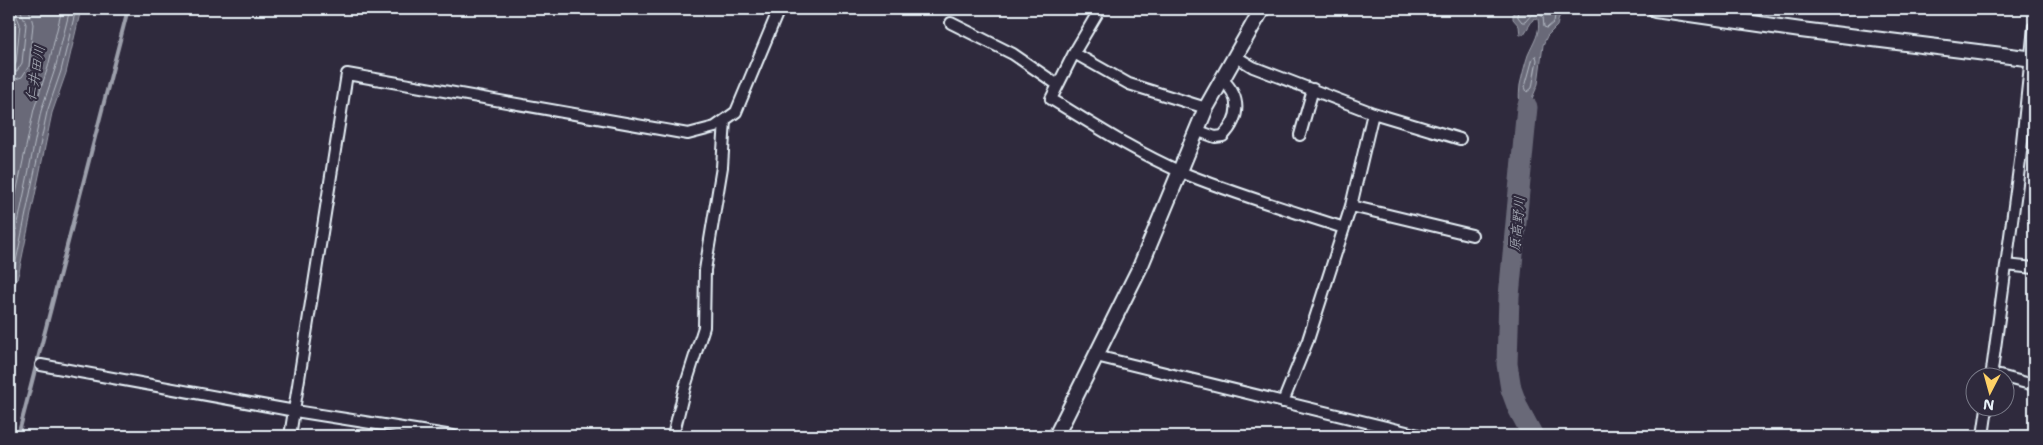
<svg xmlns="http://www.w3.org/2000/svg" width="2043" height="445" font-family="'Shantell Sans','Klee One',sans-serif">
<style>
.water{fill:#696978;stroke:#9c9fab}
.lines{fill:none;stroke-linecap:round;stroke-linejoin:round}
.shore{stroke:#b5bbc5;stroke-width:1}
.stream{stroke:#9c9fab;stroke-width:4}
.river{stroke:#696978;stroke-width:21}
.street-casing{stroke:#e8f1f8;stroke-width:14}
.secondary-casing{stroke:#e8f1f8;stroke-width:18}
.street{stroke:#2f2a3d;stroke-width:10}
.secondary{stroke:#2f2a3d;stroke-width:14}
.labels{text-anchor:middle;stroke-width:4.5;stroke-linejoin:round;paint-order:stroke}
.water-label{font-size:14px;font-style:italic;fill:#afb4be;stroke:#2f2a3d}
</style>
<rect width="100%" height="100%" fill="#2f2a3d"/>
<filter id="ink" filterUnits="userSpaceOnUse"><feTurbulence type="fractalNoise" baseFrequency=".02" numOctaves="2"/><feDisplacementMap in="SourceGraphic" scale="10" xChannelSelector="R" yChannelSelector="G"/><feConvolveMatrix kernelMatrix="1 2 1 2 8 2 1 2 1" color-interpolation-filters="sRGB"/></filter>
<g filter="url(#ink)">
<path class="water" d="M9,9H81L66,73L52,113L19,272L9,304V77L15,23Z
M1513,9H1561L1557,26L1547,36L1543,45L1538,84L1531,101L1529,113L1527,150C1523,129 1517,107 1520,85C1522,76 1525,64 1528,55C1533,43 1541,33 1538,19L1534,18L1524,34L1520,35L1519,26L1513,19Z"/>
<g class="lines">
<path class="shore" d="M1517,9L1518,17L1522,22H1525L1532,14H1539L1543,17L1544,27L1547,28L1554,22L1556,9
M9,10L15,12L20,24L16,63L13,67H9
M1536,56L1537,60L1532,88L1527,92L1525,87L1533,58Z
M9,74L17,71L22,63L26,24L20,9
M9,81L22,77L29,66L33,24L29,9
M9,227L34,109L48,67L62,9
M9,267L41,111L55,69L70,9
M9,288L14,271L47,112L61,71L76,9"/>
<path class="stream" d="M18,436L128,9"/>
<path class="river" d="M1527,107L1509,296L1507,364L1511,389L1518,408L1533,436"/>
<g class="street-casing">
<path id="street" d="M1100,9L1074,53L1051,99C1094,125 1135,152 1181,172C1234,194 1289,210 1344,228
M951,23L1013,54L1058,85
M1074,53L1129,84L1206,108
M1235,56L1253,67L1373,113L1460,139
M1196,130L1215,137L1223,136C1241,117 1241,97 1222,79
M1300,135L1313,89
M1351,206L1472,235
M2006,265L2034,268
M1096,356L1423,436
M41,365L295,411L453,436
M1992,374L2034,385
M1991,378L2020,161L2034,27
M1283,402L1308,340L1351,206L1373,113
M290,436L347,74L688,134L715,127L736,112L779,9
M673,436L685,387L704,327L705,270L722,167L725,120
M1983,436L1987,408"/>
</g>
<g class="secondary-casing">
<path id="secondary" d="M1655,9L1801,30L2034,59
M1056,436L1141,265L1206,108L1262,9"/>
</g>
<use href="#street" class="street"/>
<use href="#secondary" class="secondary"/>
</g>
</g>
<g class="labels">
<g class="water-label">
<text transform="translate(35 73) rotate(-80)" y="5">仁井田川</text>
<text transform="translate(1517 224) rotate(-85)" y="5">原高野川</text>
</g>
</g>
<rect width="2043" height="445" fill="none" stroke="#2f2a3d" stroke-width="30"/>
<rect x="15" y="15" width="2013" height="415" fill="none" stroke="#e8f1f8" stroke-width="2" filter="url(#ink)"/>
<g transform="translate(1990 392) rotate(186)"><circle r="24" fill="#2f2a3d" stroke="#797a88"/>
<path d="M0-4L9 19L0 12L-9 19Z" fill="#ffd166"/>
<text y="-8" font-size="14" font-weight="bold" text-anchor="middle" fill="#e8f1f8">N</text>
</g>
</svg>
